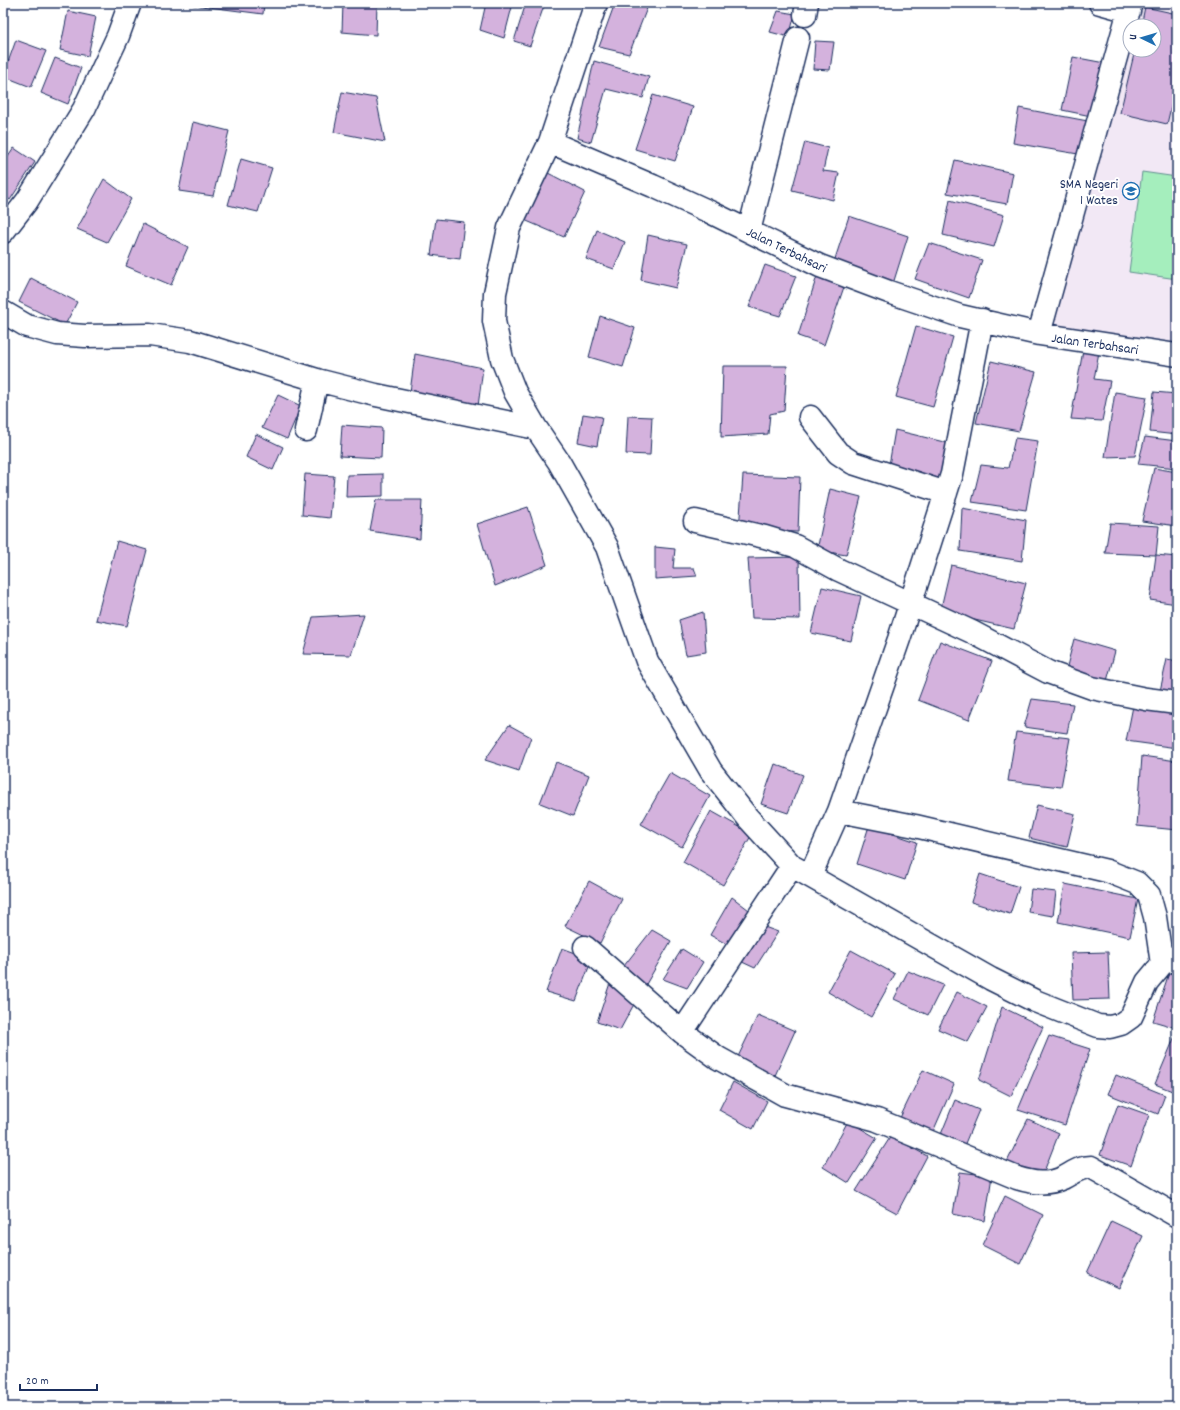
<svg xmlns="http://www.w3.org/2000/svg" width="1180" height="1410" font-family="Dekko,sans-serif">
<style>
.built{fill:#f2e8f5}
.green{fill:#a5eebd;stroke:#608e8e}
.building{fill:#d4b2dd;stroke:#1b2f5e}
.lines{fill:none;stroke-linecap:round;stroke-linejoin:round}
.minor-casing{stroke:#1b2f5e;stroke-width:25}
.minor{stroke:#fff;stroke-width:22}
.labels{text-anchor:middle;stroke-width:4;stroke-linejoin:round;paint-order:stroke}
.poi-label{font-size:14px;fill:#1b2f5e;stroke:#fff;text-anchor:end}
.street-label{font-size:14px;fill:#1b2f5e;stroke:#fff}
</style>
<rect width="100%" height="100%" fill="#fff"/>
<filter id="ink" filterUnits="userSpaceOnUse"><feTurbulence type="fractalNoise" baseFrequency=".025" numOctaves="2"/><feDisplacementMap in="SourceGraphic" scale="8" xChannelSelector="R" yChannelSelector="G"/><feConvolveMatrix kernelMatrix="1 2 1 2 8 2 1 2 1" color-interpolation-filters="sRGB"/></filter>
<g filter="url(#ink)">
<path class="built" d="M1137,3H1177V351L1046,332L1130,29V50H1154V26H1131Z"/>
<path class="green" d="M1142,172L1177,177V279L1129,272Z"/>
<path class="building" d="M193,3H264L263,14L193,5Z
M343,3H377L376,35L342,32Z
M486,3H513L504,38L480,30Z
M526,3H545L530,46L514,41Z
M615,3H649L629,54L599,47Z
M1145,7L1177,14V81L1167,124L1120,113L1135,50H1154V26H1141Z
M68,11L96,17L88,56L60,50Z
M778,11L795,14L789,37L770,32Z
M16,40L46,51L31,87L3,76Z
M815,41L834,42L830,70L813,69Z
M1073,57L1110,64L1096,117L1062,110Z
M55,58L81,68L68,104L41,93Z
M594,61L649,77L643,98L606,89L591,142L577,138Z
M342,92L376,98L385,142L334,132Z
M653,95L693,107L675,161L635,149Z
M1019,108L1093,122L1084,155L1013,143Z
M193,122L229,131L213,196L179,191Z
M805,142L828,148L823,171L839,173L833,200L792,190Z
M14,148L35,162L10,200L3,195V164Z
M241,159L272,168L258,212L228,205Z
M955,160L1013,173L1007,204L947,193Z
M548,173L585,192L564,237L522,219Z
M104,179L131,199L107,242L77,229Z
M950,200L1004,215L994,247L943,235Z
M849,216L908,236L892,287L833,265Z
M436,219L464,222L460,259L431,255Z
M143,224L188,247L171,285L126,266Z
M597,230L625,242L614,269L586,259Z
M648,235L687,244L676,288L641,280Z
M929,243L982,260L969,298L915,279Z
M765,265L796,276L780,316L749,307Z
M817,276L845,284L824,345L798,336Z
M31,278L77,302L65,325L19,302Z
M600,316L635,328L623,367L589,357Z
M916,326L953,337L933,407L896,397Z
M1083,350L1099,352L1094,379L1110,381L1102,421L1071,419Z
M415,354L483,368L477,414L409,400Z
M991,361L1036,372L1019,431L976,423Z
M723,366H787L784,411L770,414L768,434L721,437Z
M1115,392L1147,397L1135,456L1105,457Z
M1154,392L1177,394V435L1150,432Z
M278,395L301,406L287,439L262,428Z
M583,414L602,417L597,446L578,442Z
M628,416L652,417L650,455L626,454Z
M342,425L382,428L381,458L340,456Z
M895,430L948,443L943,480L888,471Z
M256,434L283,447L273,470L246,457Z
M1145,437L1177,441V468L1138,464Z
M1015,438L1038,441L1026,510L972,502L981,465L1008,468Z
M1154,468L1177,472V526L1142,521Z
M305,474L334,476L330,518L302,515Z
M383,474V496L346,497L347,475Z
M743,475L800,477L798,532L739,530Z
M830,489L861,497L846,555L817,550Z
M376,500H422L420,539L370,531Z
M528,507L547,565L495,586L477,524Z
M962,508L1026,520L1022,561L960,551Z
M1110,523L1159,526L1156,555L1105,553Z
M117,541L147,550L127,626L96,620Z
M655,547L675,549L673,568H694L697,576L655,579Z
M1156,555L1177,557V604L1150,600Z
M799,557L800,619L752,618L748,558Z
M951,565L1026,583L1014,629L940,612Z
M822,587L861,596L851,641L811,633Z
M703,612L706,652L686,655L679,620Z
M364,614L351,655L303,654L313,617Z
M1074,639L1115,651L1107,681L1066,670Z
M940,641L992,661L969,720L918,700Z
M1167,659L1177,661V694L1160,691Z
M1032,699L1073,704L1067,733L1024,727Z
M1133,706L1177,711V748L1126,741Z
M509,725L531,737L519,771L485,760Z
M1016,732L1070,738L1061,787L1008,781Z
M1142,756L1177,761V830L1137,826Z
M556,762L589,775L573,816L540,803Z
M775,764L803,775L788,813L761,804Z
M670,773L710,796L682,847L641,824Z
M1037,805L1075,814L1067,847L1029,838Z
M711,811L752,834L723,885L683,862Z
M869,826L917,842L905,880L857,864Z
M980,874L1019,887L1010,914L971,902Z
M589,881L622,899L600,943L565,926Z
M1065,884L1138,899L1130,937L1058,922Z
M1031,889L1056,892L1053,916L1028,912Z
M732,897L753,913L732,947L710,935Z
M759,925L778,932L755,968L740,961Z
M652,930L671,941L645,986L620,971Z
M562,948L592,959L576,1001L546,992Z
M682,949L703,962L687,988L663,979Z
M851,950L895,974L871,1017L828,992Z
M1108,952L1110,999L1073,1000L1071,953Z
M908,971L943,985L928,1015L894,999Z
M1169,973L1177,975V1028L1153,1021Z
M610,983L639,995L620,1030L597,1022Z
M957,992L987,1007L968,1042L938,1029Z
M1002,1007L1043,1027L1011,1096L979,1080Z
M758,1015L795,1031L773,1080L735,1063Z
M1049,1036L1090,1049L1065,1125L1018,1110Z
M1175,1036L1177,1037V1093L1155,1084Z
M923,1070L954,1084L932,1134L898,1122Z
M1116,1075L1165,1095L1158,1114L1108,1094Z
M733,1082L767,1101L753,1129L719,1110Z
M955,1100L979,1110L961,1153L937,1144Z
M1118,1104L1149,1115L1131,1166L1100,1155Z
M1028,1119L1059,1133L1043,1174L1006,1164Z
M848,1121L877,1138L849,1183L823,1167Z
M891,1136L927,1156L897,1213L856,1191Z
M960,1172L992,1176L985,1221L953,1214Z
M1005,1196L1043,1215L1020,1264L982,1245Z
M1111,1221L1143,1236L1119,1288L1087,1273Z"/>
<g class="lines">
<g class="minor-casing">
<path id="minor" d="M596,3L550,142L509,228L495,293L494,321L502,359L515,392L536,428L559,462L607,547L647,661L711,771L748,818L792,866L991,979L1035,1001L1098,1026L1110,1027L1121,1024L1131,1017L1147,982L1162,964L1177,956
M1100,3L1129,11
M805,15L807,3
M550,142L653,186L710,212L820,266L889,292L960,316L1039,334L1177,355
M749,231L798,38
M3,232L27,201L84,109L118,36L130,3
M3,312L27,326L57,334L85,336L150,335L190,341L317,380L376,395L536,428
M1039,334L1131,3
M810,417L838,453L853,463L946,493
M306,430L317,380
M695,521L765,537L795,546L839,570L972,632L1048,672L1092,688L1146,699L1177,703
M839,811L915,826L1107,871L1137,883L1149,895L1155,917L1162,964
M810,876L839,811L899,639L952,474L982,320
M585,947L682,1032L718,1058L785,1095L877,1120L1017,1178C1033,1183 1047,1185 1063,1178C1073,1173 1079,1167 1091,1167L1177,1216
M682,1032L792,866"/>
</g>
<use href="#minor" class="minor"/>
</g>
</g>
<defs>
<g id="school-ring" transform="scale(0.9)"><circle r="9.5" fill="#fff" stroke="#1f6fb2" stroke-width="1.5"/><path d="M0-5L7-2L0 1L-7-2ZM-4 1L0 2.5L4 1V4Q0 6-4 4Z" fill="#1f6fb2"/></g>
</defs>
<g fill-rule="evenodd">
<use href="#school-ring" x="1131" y="191"/>
</g>
<g class="labels">
<g class="poi-label">
<text x="1118" y="188">SMA Negeri<tspan x="1118" dy="16">1 Wates</tspan></text>
</g>
<g class="street-label">
<text transform="translate(787 249) rotate(26)" y="5">Jalan Terbahsari</text>
<text transform="translate(1095 343) rotate(8)" y="5">Jalan Terbahsari</text>
</g>
</g>
<rect width="1180" height="1410" fill="none" stroke="#fff" stroke-width="16"/>
<rect x="8" y="8" width="1164" height="1394" fill="none" stroke="#1b2f5e" stroke-width="1.5" filter="url(#ink)"/>
<g transform="translate(1142 38) rotate(275)"><circle r="19" fill="#ffffff" stroke="#a4acbf"/>
<path d="M0-3L7 15L0 10L-7 15Z" fill="#1f6fb2"/>
<text y="-6" font-size="11" font-weight="bold" text-anchor="middle" fill="#1b2f5e">U</text>
</g>
<path d="M20 1384v6h77v-6" fill="none" stroke="#1b2f5e" stroke-width="2"/>
<text x="26" y="1384" font-size="12" fill="#1b2f5e" stroke="#ffffff" stroke-width="3" paint-order="stroke">20 m</text>
</svg>
